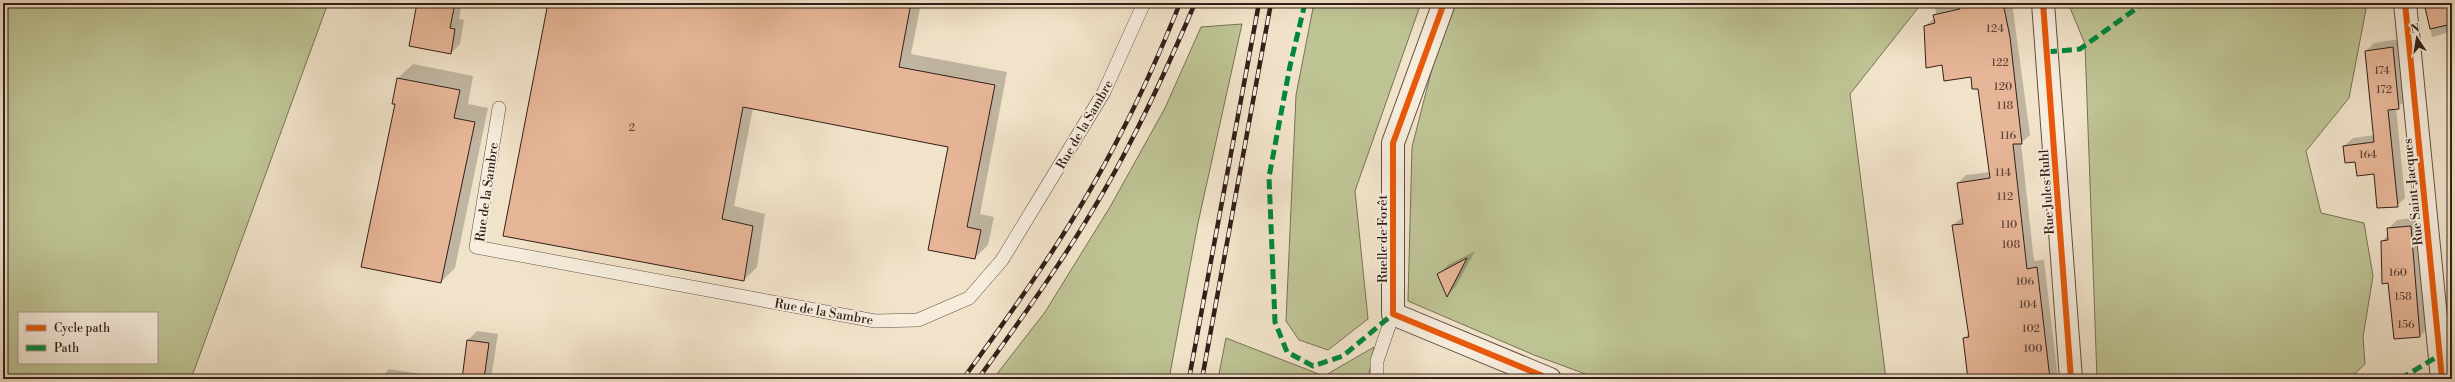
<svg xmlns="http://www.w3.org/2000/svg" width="2455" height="382" font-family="'Libre Bodoni',serif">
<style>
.green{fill:#bec394;stroke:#787156;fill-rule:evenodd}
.shadow{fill:#0003}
.building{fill:#e7b698;stroke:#321f18}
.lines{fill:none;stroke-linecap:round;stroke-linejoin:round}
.lane-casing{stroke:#625044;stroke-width:14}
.street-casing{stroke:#625044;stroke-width:24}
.lane{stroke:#f6eddd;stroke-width:13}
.street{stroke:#f6eddd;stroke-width:22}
.rail-casing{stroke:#321f18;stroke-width:4.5}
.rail{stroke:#f6eddd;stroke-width:3;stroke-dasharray:9;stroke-linecap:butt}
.quiet{stroke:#00873e;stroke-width:5;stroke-dasharray:10 5;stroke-linecap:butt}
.cycleway-casing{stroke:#f6eddd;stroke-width:8}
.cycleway{stroke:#e8590c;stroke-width:6}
.labels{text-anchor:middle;stroke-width:3.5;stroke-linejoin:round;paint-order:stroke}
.number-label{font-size:11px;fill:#5f4538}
.street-label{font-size:13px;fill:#321f18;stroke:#f6eddd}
</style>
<rect width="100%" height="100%" fill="#f1e3ca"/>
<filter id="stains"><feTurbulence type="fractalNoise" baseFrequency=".005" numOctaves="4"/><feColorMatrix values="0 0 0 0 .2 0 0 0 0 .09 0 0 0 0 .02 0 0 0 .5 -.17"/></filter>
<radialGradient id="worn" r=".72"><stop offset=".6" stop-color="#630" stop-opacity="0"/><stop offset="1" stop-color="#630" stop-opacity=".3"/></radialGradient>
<path class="green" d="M3,3H328L191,379H3ZM19,313H157V363H19Z
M1314,3H1421L1355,191L1368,319L1328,350L1299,340L1286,321L1296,95Z
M1456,3H1922L1850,94L1886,379H1599L1534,355L1408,301L1412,147L1434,61Z
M2068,3H2354L2366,9L2349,98L2306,151L2321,213L2364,223L2373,276L2363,337L2365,364L2349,379H2097L2085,44Z
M1242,24L1198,223L1169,379H993L1045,312L1110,207L1165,108L1201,27Z
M1226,338L1324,376L1374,347L1368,379H1218Z"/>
<path class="shadow" d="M418,3H462L459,19L464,20L460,44L451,53Z
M549,3H921L911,54L1007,72L980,214L994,217L988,245L975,258L929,249L949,146L753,108L734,206L765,214L757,267L744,280Z
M1934,3H2012L2030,135L2021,143L2034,261L2044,260L2058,379H1974L1964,338L1970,333L1953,225L1963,217L1958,183L1966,175L1990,172L1979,87L1972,76L1943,64L1925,26L1935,18L1936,13Z
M2425,3H2452V31L2432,37Z
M2401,39L2407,100L2396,108L2405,198L2397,206L2375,173L2356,161L2344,146L2353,138L2375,135L2366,51L2374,43Z
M413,64L473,76L468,104L488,108L455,268L441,282L398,78Z
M2420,217L2429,327L2420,336L2395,338L2389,282L2382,241L2389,234L2388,229L2397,220Z
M1475,251L1456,286L1448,295L1439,274L1448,265Z
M477,331L498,334L491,379H463L468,340Z
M389,369L453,379H380Z
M1035,377L1065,379H1033Z"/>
<path class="building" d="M417,3H455L450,28L455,29L451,54L409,46Z
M548,3H911L899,67L995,85L967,227L981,230L975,259L928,250L948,147L743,107L722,219L753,226L744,281L503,236Z
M1958,3H2003L2010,37L2022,144H2013L2027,269L2037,267L2050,379H1968L1963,338L1969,337L1952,225L1963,224L1957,183L1990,178L1978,89H1972L1971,77L1944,81L1942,65L1926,68L1924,26L1935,23L1933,15L1960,9Z
M2424,3H2452V24L2430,29Z
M2393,47L2399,109L2388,110L2398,207L2377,208L2374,174L2357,176L2355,162L2345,163L2343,146L2374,142L2365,51Z
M397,78L460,90L454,118L475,122L441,283L361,267L395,104H392Z
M2411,226L2420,337L2394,339L2388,283L2382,284L2381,241L2388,240L2387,228Z
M1467,258L1447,297L1437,274Z
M467,340L489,343L484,379H462Z"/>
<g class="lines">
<g class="lane-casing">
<path id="lane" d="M499,108L476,247L875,321L918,320L969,298L1002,260L1104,92L1144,3
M1377,379V361L1393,314"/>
</g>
<g class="street-casing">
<path id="street" d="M1444,3L1393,143V314L1550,379
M2043,3L2071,379
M2405,3L2442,379"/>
</g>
<use href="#lane" class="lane"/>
<use href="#street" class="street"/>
<g class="rail-casing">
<path id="rail" d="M963,379C1020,301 1076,222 1120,135C1142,93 1162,48 1180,3
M978,379C1033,303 1088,226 1130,143C1154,97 1175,50 1195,3
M1189,379L1259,3
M1202,379L1271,3"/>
</g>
<use href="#rail" class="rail"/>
<path class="quiet" d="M1305,3L1290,66L1269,177L1275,322L1287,352L1313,366L1343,356L1393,314
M2199,3H2223
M2047,52L2080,49L2144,3
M2400,379L2440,355"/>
<g class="cycleway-casing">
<path id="cycleway" d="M1444,3L1393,143V314L1550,379
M2043,3L2071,379
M2405,3L2442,379"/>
</g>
<use href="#cycleway" class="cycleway"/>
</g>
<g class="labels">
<g class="number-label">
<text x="1995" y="32">124</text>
<text x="2000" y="66">122</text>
<text x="2382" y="74">174</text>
<text x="2003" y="90">120</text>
<text x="2384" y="93">172</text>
<text x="2005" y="109">118</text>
<text x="632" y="131">2</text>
<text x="2008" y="139">116</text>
<text x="2368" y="158">164</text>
<text x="2003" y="176">114</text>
<text x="2005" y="200">112</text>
<text x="2009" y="228">110</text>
<text x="2011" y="248">108</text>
<text x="2398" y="276">160</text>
<text x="2025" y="285">106</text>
<text x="2403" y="300">158</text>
<text x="2028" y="308">104</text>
<text x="2406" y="328">156</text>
<text x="2031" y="332">102</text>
<text x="2033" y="352">100</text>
</g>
<g class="street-label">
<text transform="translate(1084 124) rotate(-60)" y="5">Rue de la Sambre</text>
<text transform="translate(486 192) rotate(-82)" y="5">Rue de la Sambre</text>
<text transform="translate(2046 192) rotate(-94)" y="5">Rue Jules Ruhl</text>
<text transform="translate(2412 192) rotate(-96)" y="5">Rue Saint-Jacques</text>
<text transform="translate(1382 239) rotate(-90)" y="5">Ruelle de Forêt</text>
<text transform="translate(824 311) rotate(10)" y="5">Rue de la Sambre</text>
</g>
</g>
<rect width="2455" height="382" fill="none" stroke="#f1e3ca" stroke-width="16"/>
<rect x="4" y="4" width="2447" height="374" fill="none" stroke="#321f18" stroke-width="2"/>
<rect x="8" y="8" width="2439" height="366" fill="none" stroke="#321f18"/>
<rect x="18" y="312" width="140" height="52" fill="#f6eddd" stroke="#a89b8e"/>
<rect x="26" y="325" width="20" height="6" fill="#e8590c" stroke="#a89b8e"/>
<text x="54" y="332" font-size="12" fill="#321f18">Cycle path</text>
<rect x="26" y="345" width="20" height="6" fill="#00873e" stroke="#a89b8e"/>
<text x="54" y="352" font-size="12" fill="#321f18">Path</text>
<g transform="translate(2417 38) rotate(348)" stroke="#f6eddd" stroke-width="3" paint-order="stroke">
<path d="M0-3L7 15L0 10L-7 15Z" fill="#321f18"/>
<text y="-6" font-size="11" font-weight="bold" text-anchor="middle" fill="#321f18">N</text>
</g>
<rect width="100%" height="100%" filter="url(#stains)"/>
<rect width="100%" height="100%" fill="url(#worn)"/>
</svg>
